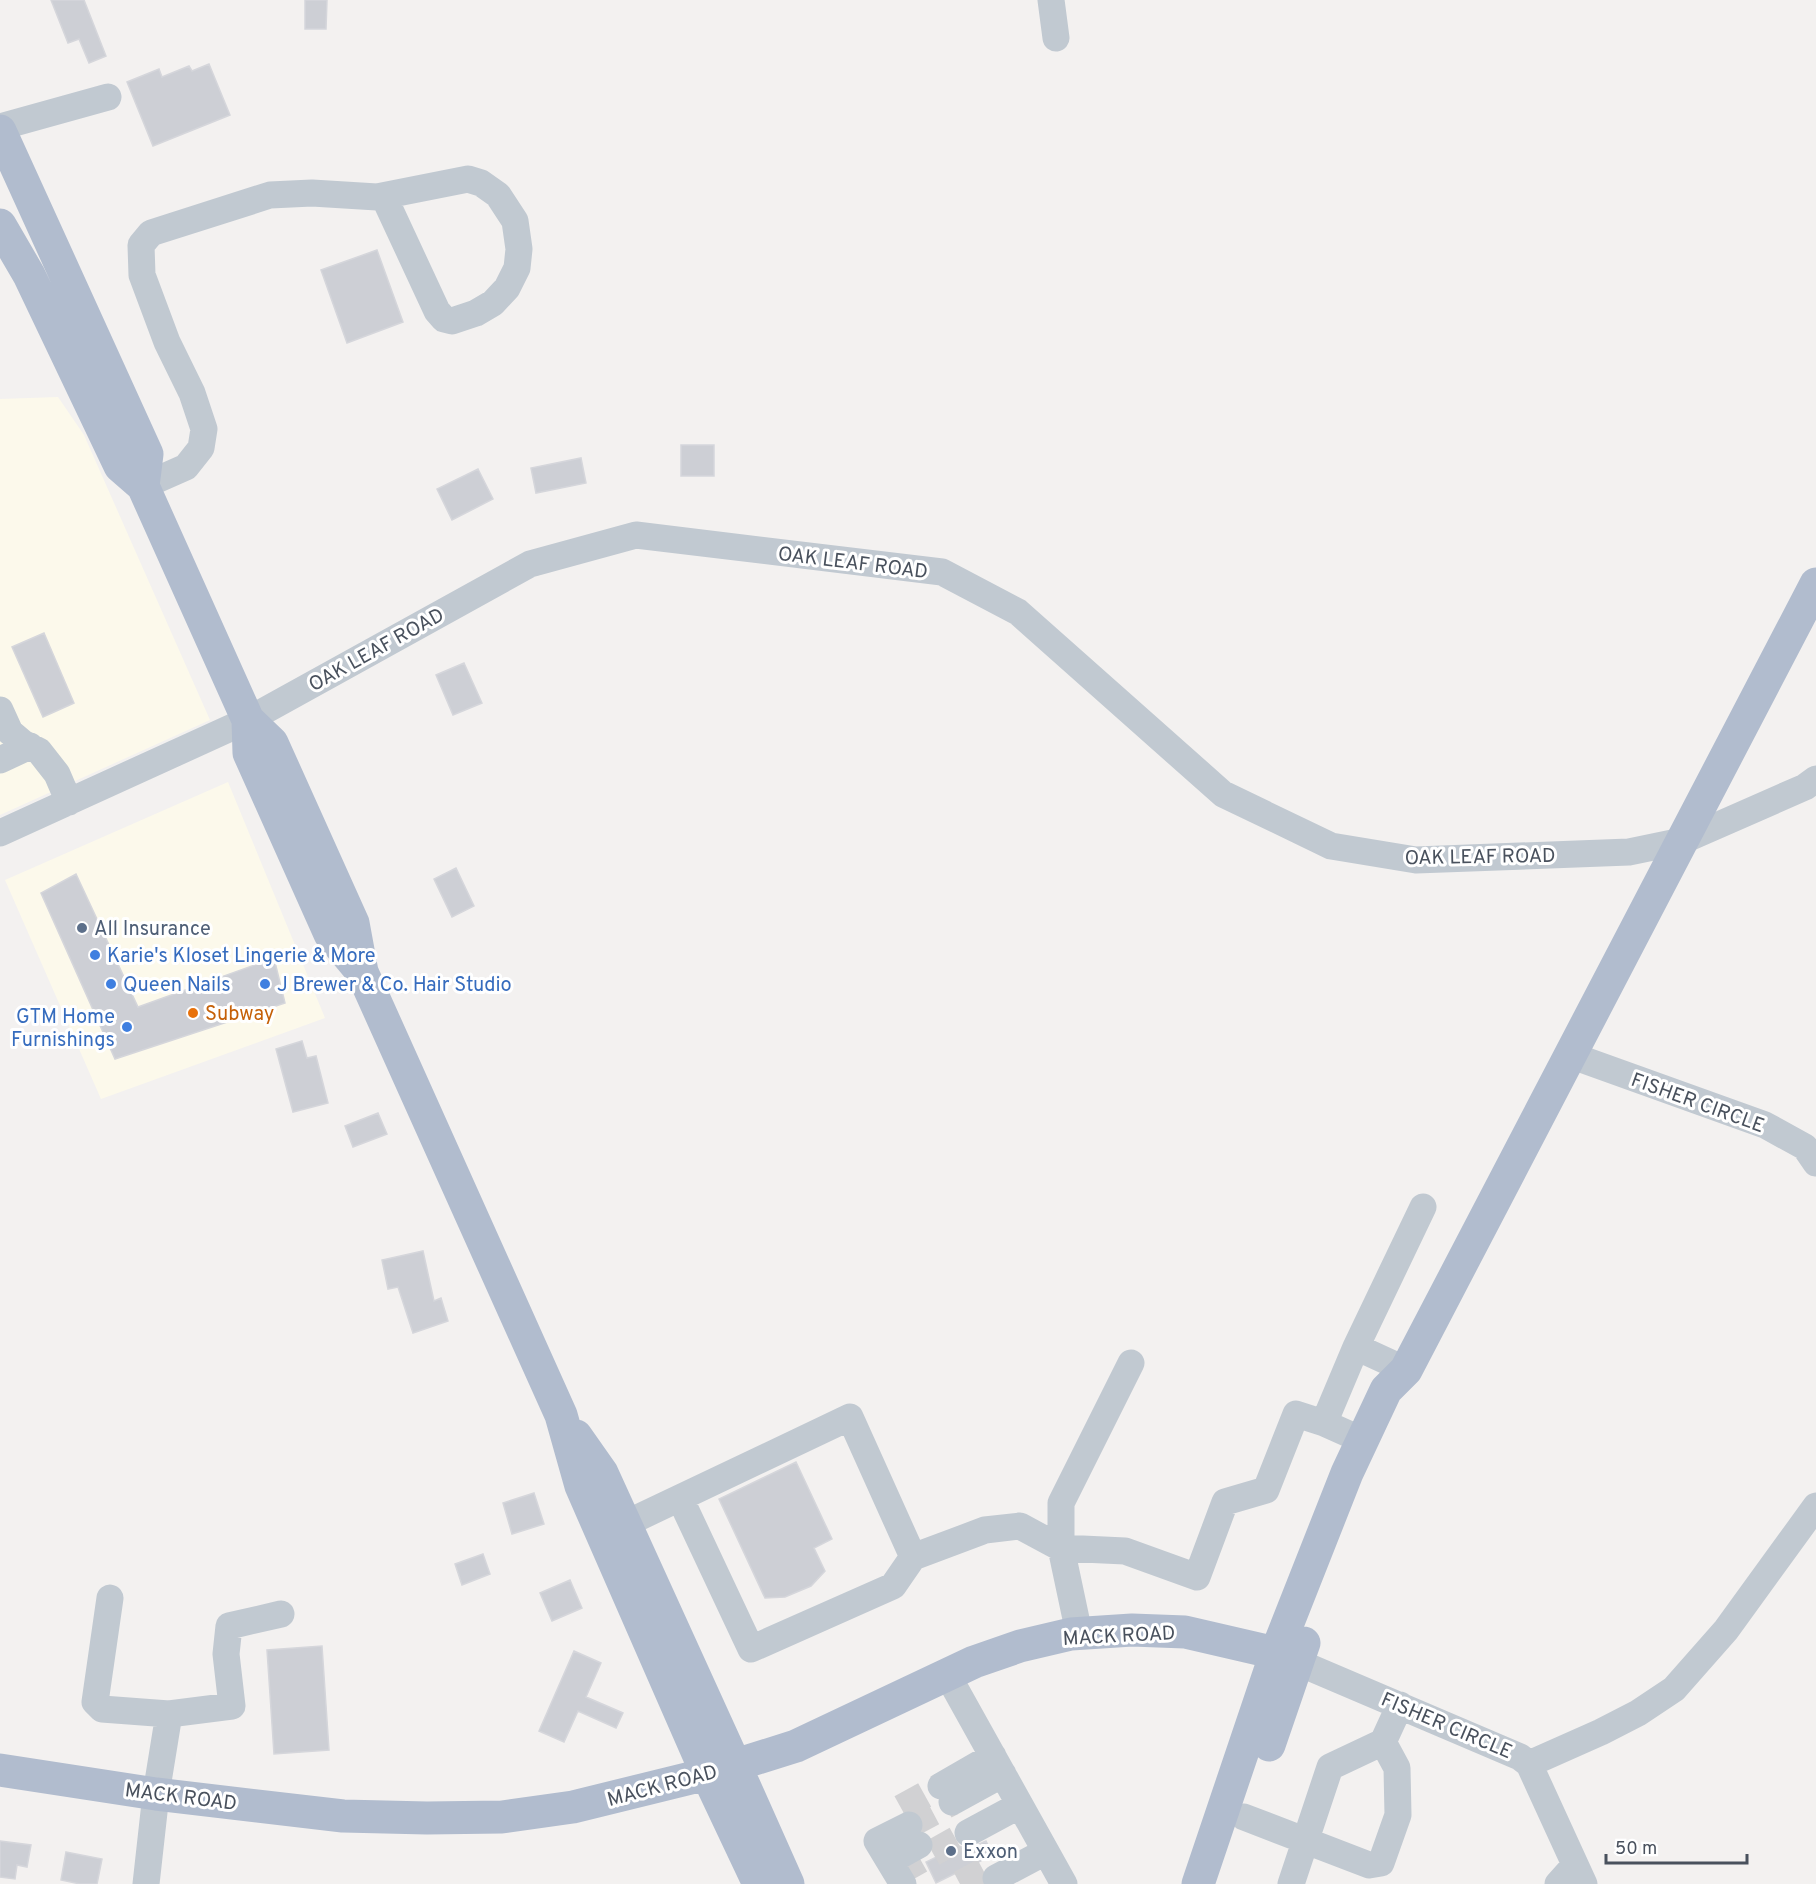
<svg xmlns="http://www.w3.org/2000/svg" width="1816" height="1884" font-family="Overpass,sans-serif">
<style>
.commercial{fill:#fcf9eb}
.building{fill:#cdcfd5;stroke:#d5d6db;stroke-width:1.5}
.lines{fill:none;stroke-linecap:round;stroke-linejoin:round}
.minor-tunnel{stroke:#d1d1d3;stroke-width:27;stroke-dasharray:27 14;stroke-linecap:butt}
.minor{stroke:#c1c9d1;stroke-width:27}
.major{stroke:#b1bcce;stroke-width:33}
.service-dot{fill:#5c6f8a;stroke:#fff;stroke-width:2}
.shop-dot{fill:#3f7fe0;stroke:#fff;stroke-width:2}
.food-dot{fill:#e8710a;stroke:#fff;stroke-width:2}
.labels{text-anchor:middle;stroke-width:6;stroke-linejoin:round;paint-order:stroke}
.street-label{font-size:20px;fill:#49515d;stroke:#fff}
.service-label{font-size:20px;fill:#4e5e75;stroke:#fff;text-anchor:start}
.shop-label{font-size:20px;fill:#366cbe;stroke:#fff;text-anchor:start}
.food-label{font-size:20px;fill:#c56008;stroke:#fff;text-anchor:start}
</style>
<rect width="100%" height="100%" fill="#f3f1f0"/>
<path class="commercial" d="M58,397L84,435L210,720L0,815V399Z
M228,782L325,1018L101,1099L5,880Z"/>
<path class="building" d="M51,0H84L106,56L89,63L79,39L68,43Z
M305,0H327L326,29H305Z
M209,64L230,115L153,146L127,82L159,69L162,77L189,66L192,71Z
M377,250L403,322L347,343L321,270Z
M681,445H714V476H681Z
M581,458L586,483L536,493L531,468Z
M478,469L493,499L452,520L437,489Z
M44,633L74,703L43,717L12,647Z
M464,663L482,703L453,715L436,675Z
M456,868L474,906L452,917L434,879Z
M76,874L138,1007L274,958L285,1003L115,1059L41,893Z
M302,1041L307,1058L316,1056L328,1103L293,1112L276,1049Z
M378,1113L387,1134L353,1147L345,1126Z
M423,1251L434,1301L441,1298L448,1321L413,1333L398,1287L388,1289L382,1260Z
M796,1462L832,1539L814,1548L825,1571L811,1586L785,1597L765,1598L719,1499Z
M534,1493L544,1524L512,1534L503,1503Z
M483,1554L490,1574L462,1585L455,1564Z
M570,1580L582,1608L552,1621L540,1593Z
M322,1646L329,1750L274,1754L267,1650Z
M574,1651L601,1663L586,1697L623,1713L616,1728L578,1711L564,1742L539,1731Z
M0,1841L31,1845L27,1867L17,1865L15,1879L0,1877Z
M986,1841L993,1855L936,1883L926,1862L959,1846L968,1849Z
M66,1852L102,1859L97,1884H80L61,1880Z"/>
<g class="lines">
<path class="minor-tunnel" d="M901,1808L941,1786
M909,1825L952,1802
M897,1873L968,1833
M960,1884L990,1868"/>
<path class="minor" d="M1051,0L1056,38
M0,127L108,97
M143,486L186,467L201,448L204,429L192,393L167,342L142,275L141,245L151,233L270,195L312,193L377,197L468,179L481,183L498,195L515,221L519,249L517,268L507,288L493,303L476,313L452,321L444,319L437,311L384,197
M0,710L10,732L23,743L39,751L57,774L69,802
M0,760L30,746
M0,833L248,720L530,564L636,535L942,572L1018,612L1223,794L1331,846L1416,860L1629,852L1682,841L1805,787L1816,779
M1570,1055L1765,1125L1805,1147L1816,1163
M1356,1347L1324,1423L1362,1440
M1406,1370L1356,1347L1423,1207
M680,1498L751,1649L893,1586L913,1557
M625,1524L850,1417L913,1557L985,1530L1020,1526L1061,1548V1503L1131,1363
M110,1598L95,1702L102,1709L169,1714
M1079,1633L1061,1548L1125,1551L1197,1577L1225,1502L1266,1490L1296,1414L1324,1423
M1297,1662L1520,1757L1529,1764L1584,1884
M947,1674L1064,1884
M1529,1764L1601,1732L1638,1713L1674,1689L1726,1630L1816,1506
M941,1786L993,1756
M952,1802L1003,1774
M1244,1817L1369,1865L1381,1863L1398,1815L1397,1768L1383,1742
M968,1833L1020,1805
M890,1861L919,1845
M996,1878L1045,1852
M146,1884L156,1794L169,1714L232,1706L226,1654L229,1626L281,1614
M903,1884L877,1841L909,1825
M1291,1884L1330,1767L1383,1742L1400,1705
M1558,1884L1575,1865"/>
<path class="major" d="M0,131L147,454L143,486
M0,225L29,275L120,466L143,486L248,720L272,743L353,923L362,972L561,1415L581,1486L707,1774L759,1884
M248,720L249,753L330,934L360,970
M576,1436L602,1473L735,1765L788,1884
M1269,1745L1304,1643
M0,1770L156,1794L343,1816L427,1818L502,1817L573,1807L707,1774L796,1746L974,1662L1020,1646L1071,1634L1132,1630L1185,1632L1276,1653L1297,1662
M1198,1884L1276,1653L1347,1473L1386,1390L1406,1370L1816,584"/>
</g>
<g class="service-dot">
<circle cx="82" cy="928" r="6"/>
<circle cx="951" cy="1851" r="6"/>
</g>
<g class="shop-dot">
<circle cx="95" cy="955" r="6"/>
<circle cx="111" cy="984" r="6"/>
<circle cx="265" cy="984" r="6"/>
<circle cx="127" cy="1027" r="6"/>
</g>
<circle class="food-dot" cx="193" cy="1013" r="6"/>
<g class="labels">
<g class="street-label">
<text transform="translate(853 562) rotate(7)" y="7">OAK LEAF ROAD</text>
<text transform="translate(376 649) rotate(-29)" y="7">OAK LEAF ROAD</text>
<text transform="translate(1480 856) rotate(-1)" y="7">OAK LEAF ROAD</text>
<text transform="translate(1698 1102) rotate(20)" y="7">FISHER CIRCLE</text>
<text transform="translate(1119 1635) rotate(-3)" y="7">MACK ROAD</text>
<text transform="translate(1447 1725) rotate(23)" y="7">FISHER CIRCLE</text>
<text transform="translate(662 1785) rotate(-15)" y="7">MACK ROAD</text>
<text transform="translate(181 1796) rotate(7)" y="7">MACK ROAD</text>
</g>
<g class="service-label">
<text x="94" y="935">All Insurance</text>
<text x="963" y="1858">Exxon</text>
</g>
<g class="shop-label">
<text x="107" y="962">Karie's Kloset Lingerie &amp; More</text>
<text x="123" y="991">Queen Nails</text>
<text x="277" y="991">J Brewer &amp; Co. Hair Studio</text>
<text x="115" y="1023" text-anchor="end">GTM Home<tspan x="115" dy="23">Furnishings</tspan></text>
</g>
<g class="food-label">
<text x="205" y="1020">Subway</text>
</g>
</g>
<path d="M1606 1854v9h141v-9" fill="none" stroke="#49515d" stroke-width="3"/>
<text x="1615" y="1854" font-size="18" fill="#49515d" stroke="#ffffff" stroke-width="4.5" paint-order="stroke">50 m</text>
</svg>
